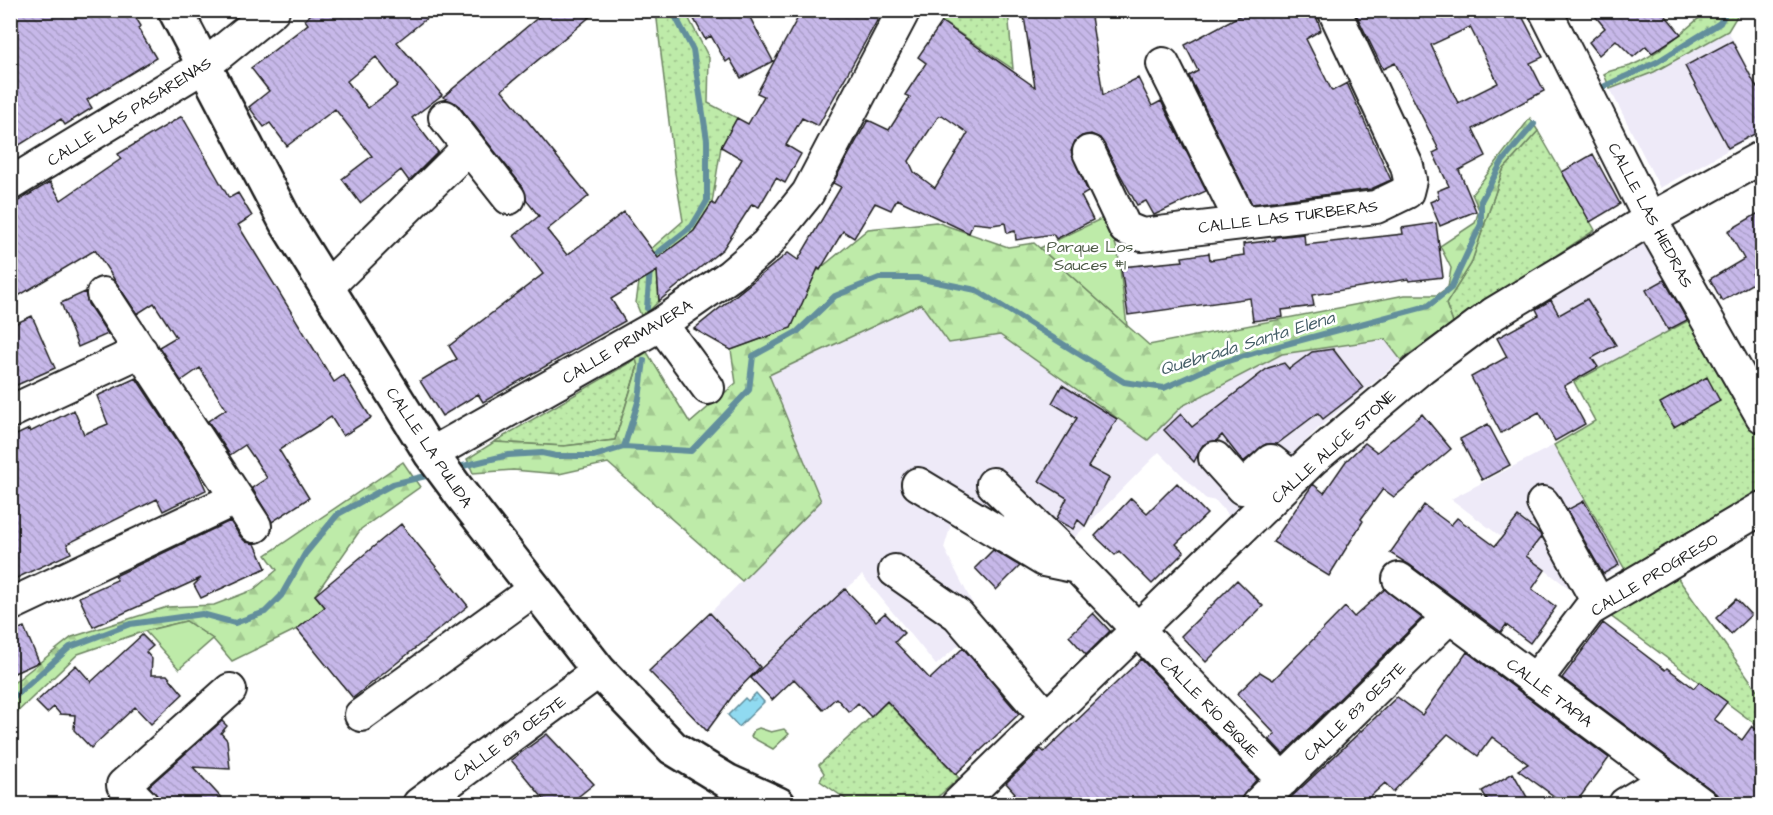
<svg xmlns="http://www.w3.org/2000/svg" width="1773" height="815" font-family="'Architects Daughter',sans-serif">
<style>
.built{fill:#eeeaf8}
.grass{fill:url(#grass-dots);stroke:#6d8462;stroke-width:1.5}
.forest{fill:url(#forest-firs);stroke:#6d8462;stroke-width:1.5}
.park{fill:#beeba9;stroke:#6d8462;stroke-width:1.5}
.water{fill:url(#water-ripples);stroke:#628e9c;stroke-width:1.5}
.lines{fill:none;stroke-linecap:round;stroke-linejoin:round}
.stream{stroke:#628e9c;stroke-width:6}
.building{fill:url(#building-back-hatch);stroke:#1c1c1c;stroke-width:1.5;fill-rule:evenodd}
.minor-casing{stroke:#1c1c1c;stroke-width:36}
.major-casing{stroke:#1c1c1c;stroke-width:38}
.minor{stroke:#fff;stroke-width:32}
.major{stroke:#fff;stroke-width:33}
.labels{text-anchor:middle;stroke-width:5;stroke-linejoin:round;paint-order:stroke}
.street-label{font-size:16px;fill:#1c1c1c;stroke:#fff}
.park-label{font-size:16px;fill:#4d5a46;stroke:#fff}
.water-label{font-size:18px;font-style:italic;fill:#455e67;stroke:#fff}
</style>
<defs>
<pattern id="grass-dots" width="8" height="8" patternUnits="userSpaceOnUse" patternTransform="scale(1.5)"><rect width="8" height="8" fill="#beeba9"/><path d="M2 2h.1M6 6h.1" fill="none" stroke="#a3c991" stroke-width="1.8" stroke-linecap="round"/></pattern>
<pattern id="forest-firs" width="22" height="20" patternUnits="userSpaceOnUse" patternTransform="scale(1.5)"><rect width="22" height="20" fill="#beeba9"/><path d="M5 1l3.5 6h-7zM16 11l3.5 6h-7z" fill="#a3c991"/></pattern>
<pattern id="water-ripples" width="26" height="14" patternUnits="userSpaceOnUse" patternTransform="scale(1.5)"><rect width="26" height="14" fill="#90daf1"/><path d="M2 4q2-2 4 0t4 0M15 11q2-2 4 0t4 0" fill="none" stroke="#7cbace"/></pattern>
<pattern id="building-back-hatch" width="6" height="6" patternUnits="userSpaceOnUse" patternTransform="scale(1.5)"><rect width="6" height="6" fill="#c7b8e9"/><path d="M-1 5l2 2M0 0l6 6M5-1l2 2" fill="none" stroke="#aa9ec7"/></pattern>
</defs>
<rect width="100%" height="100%" fill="#fff"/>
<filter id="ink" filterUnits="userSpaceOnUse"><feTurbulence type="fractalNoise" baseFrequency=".0167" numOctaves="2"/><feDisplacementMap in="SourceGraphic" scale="12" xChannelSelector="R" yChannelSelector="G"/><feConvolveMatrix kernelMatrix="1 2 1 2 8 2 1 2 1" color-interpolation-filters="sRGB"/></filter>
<g filter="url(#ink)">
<path class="built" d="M1728,31L1762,94V131L1660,188L1610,89L1654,72Z
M1646,239L1695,317L1574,382L1534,308Z
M921,304L949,343L1000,335L1148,440L1182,406L1282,354L1385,339L1401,360L1323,424L1229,516L1216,501L1206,499L1159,452L1072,540L1047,548L960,495L944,548L983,624L936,665L862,575L760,667L710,613L821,501L769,375Z
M1554,445L1622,565L1578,595L1451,499Z"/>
<path class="grass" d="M656,11H685L709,58L708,103L737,118L721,147L712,203L694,231L657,259L659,301L642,318L636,303L643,256L683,221L675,173Z
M929,11H1008L1013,69L928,12Z
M1707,11H1740L1728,31L1654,72L1610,89L1604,74C1612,69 1621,69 1630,66C1659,54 1684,31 1707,11Z
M1538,131L1595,230L1453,323L1446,304L1471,264L1503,170Z
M1695,317L1762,434V502L1631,580L1554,445L1595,421L1574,382Z
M636,359L638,365L615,440L564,446L494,442Z
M1675,574L1762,697V729L1609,615Z
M887,702L959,778L930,804H853L820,781L824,773L819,765Z"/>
<path class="forest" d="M1530,118L1538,131L1503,170L1471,264L1446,304L1453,323L1401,360L1385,339L1282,354L1182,406L1148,440L1000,335L949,343L921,304L769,375L821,501L742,581L608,463L559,474L513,470L473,473L467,459L494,442L564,446L615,440L638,366L636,359L647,352L690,423L736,383L731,350L791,328L816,272L868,229L936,222L1008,247L1034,243L1149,345L1405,295H1437L1448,287L1451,268L1440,246L1475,223L1479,210L1472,194Z
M403,462L420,487L361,529L315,595L325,607L297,629L232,661L213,639L186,621L145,631L78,654L11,718V685L72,637L167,607L214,605L253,590L277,570L266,555Z"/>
<path class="park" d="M1107,216L1118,253L1127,326L1040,248Z
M186,621L213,639L179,669L145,631Z
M759,728L771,732L784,729L789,734L773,749L751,737L754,730Z"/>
<path class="water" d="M756,693L764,702L739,727L728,715L745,698L748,701Z"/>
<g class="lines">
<path class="stream" d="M1605,86L1657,62L1720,23L1727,10
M651,258L692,226L707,201V140L693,50L672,10
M647,308L650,268
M624,447L639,399L644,360
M455,468L508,455L542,453L556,456H594L624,447L691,451L749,390L753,356L797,332L835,296L879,278H917L976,290L1124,382L1164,388L1215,365L1264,350L1428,306L1451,288L1481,224V201L1502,162L1534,124
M10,701L70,647L130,624L202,614L235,623L265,612L281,596L305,554L338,514L393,484L434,474"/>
</g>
<path class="building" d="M10,10H131L141,26L138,28L156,58L87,100L92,108L65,125L61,119L10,151Z
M315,10H437L397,42L442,95L412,118L438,152L409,181L401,170L360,203L342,179L372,156L335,109L287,146L270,123L264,127L249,107L269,91L251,68L308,24L305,20ZM376,57L398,85L368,108L347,81Z
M547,10H598L502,90L589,196L547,230L567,255L624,212L658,258L694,231L712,203L715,205L742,159L721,147L737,118L748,124L764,96L757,93L802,10H883L818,126L802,118L786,145L801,154L785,183L776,178L759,207L752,204L723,249L659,301L657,271L611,299L625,321L483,402L478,394L442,416L420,381L457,359L449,346L543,274L514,236L539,216L526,200L523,187L459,106L443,97Z
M689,10H746L773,61L741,78L730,59L726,62L711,36L705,39Z
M1023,10H1090L1103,95L1138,78L1152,106L1161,101L1206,191L1154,215L1146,201L1137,205L1100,138L1091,134L1082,136L1075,141L1071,151L1088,192L1081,196L1093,220L1056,239L1053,234L1016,240L1015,231L1007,233L1005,223L992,225L973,223L969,233L897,199L891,210L875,203L854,238L843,231L820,270L818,268L791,328L731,350L694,329L788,253L798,260L841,187L833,183L868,120L889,130L910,97L905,95L926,63L918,57L942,22L1035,87ZM942,115L968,133L935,188L914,172L909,161L938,117Z
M1250,10H1314L1321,30L1306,39L1332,91L1347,83L1391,180L1371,189L1252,204L1189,76L1198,71L1185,45Z
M1354,10H1519L1543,57L1530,63L1544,91L1473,129L1486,156L1459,170L1476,211L1440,226L1430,202L1439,198L1437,191L1449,186L1433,153L1439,150L1395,63L1383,69ZM1470,27L1498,83L1458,103L1431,45Z
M1590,10H1661L1681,34L1652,53L1646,46L1633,57L1616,40L1599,55L1589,42L1605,28Z
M1732,41L1757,88L1762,85V130L1728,148L1685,66Z
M182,116L229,198L238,193L252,216L238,225L334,382L344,375L371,418L343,436L331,417L279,450L309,498L272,522L252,488L267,478L256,461L245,445L230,455L208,421L226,409L200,368L181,381L159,347L176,337L154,303L137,314L95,250L10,301V206L50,182L61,200L121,159L118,154Z
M1593,154L1620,204L1590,222L1562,172Z
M1762,211V291L1752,273L1757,281L1722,301L1710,279L1744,259L1728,231Z
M1436,223L1443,277L1409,281L1408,279L1312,295L1314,306L1282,310L1283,317L1253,321L1250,298L1128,315L1121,267L1183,261L1182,257L1209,253L1210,260L1244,255L1243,244L1275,240V237L1304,234L1305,245L1403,234L1402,228Z
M1664,280L1687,320L1668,330L1646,290Z
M85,292L88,304L108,334L78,347L61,303Z
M1587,299L1616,345L1592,358L1598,367L1564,386L1585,424L1555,441L1539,412L1501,433L1471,377L1507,357L1497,338L1539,315L1536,309L1551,300L1559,315Z
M32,316L55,368L10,388V326Z
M1333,349L1363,388L1323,419L1318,413L1277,444H1266L1243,462L1222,435L1216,441L1203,445L1194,462L1164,430L1181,414L1192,427L1268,368L1284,363L1289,369L1312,352Z
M1707,377L1720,401L1674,427L1660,403Z
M136,378L197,470L206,490L163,511L157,499L67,544L71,553L10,581V438L29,429L30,432L74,410L84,434L108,424L97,396Z
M1062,385L1117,419L1088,467L1109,478L1085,526L1078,520L1073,529L1056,520L1067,498L1039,481L1077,418L1052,403Z
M1422,414L1451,449L1394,497L1383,489L1361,519L1363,521L1329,576L1273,542L1313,484L1324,493L1346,461L1365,443L1377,452Z
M1488,424L1510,465L1482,480L1460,439Z
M1177,483L1207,514L1176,544L1184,552L1152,584L1119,551L1115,555L1095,536L1131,498L1147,513Z
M1584,501L1619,565L1603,574L1567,510Z
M1424,505L1451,525L1457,518L1495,546L1518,517L1540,534L1541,537L1526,556L1545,570L1532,589L1556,607L1530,643L1506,625L1501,632L1410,565L1390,553Z
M230,521L240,536L246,542L255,544L266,568L201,598L194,585L201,578L93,627L79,597L117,580L115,576Z
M401,524L468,606L353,698L297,629L325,607L315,595Z
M993,550L1020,566L996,590L975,568Z
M1237,580L1263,606L1206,662L1181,636Z
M845,589L876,621L885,613L904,633L895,642L930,679L963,648L1019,714L956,774L887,701L871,717L858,703L849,712L836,698L823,710L794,679L772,700L751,678Z
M1385,589L1422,618L1283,754L1269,739L1275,734L1237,694L1260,672L1273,680L1345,607L1354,617Z
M1736,599L1751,615L1731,634L1716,618Z
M710,613L760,667L734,694L707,731L649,671Z
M1093,613L1110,631L1086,655L1069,636Z
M1603,623L1665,670L1667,668L1694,688L1699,682L1727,702L1714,719L1742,740L1752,726L1762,734V804H1730L1562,678Z
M24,627L39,662L10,675V633Z
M142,635L153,646L146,652L152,659L151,675H167L183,694L151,724L135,707L91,748L74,730L75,715L60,714L54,707L47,713L36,702L76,665L91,682Z
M1467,652L1609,758L1575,804H1565L1518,770L1528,764L1492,737L1478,756L1448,734L1393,792L1385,783L1362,804H1284L1397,697L1422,715Z
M1141,659L1257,779L1241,798L1235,804H1002L1015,793L1006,783L1041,749L1044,752Z
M222,721L227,726L221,733L227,740L230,769L193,767L227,804H177V801L159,800L149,786Z
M547,734L594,784L569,804H548L511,760Z
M1513,773L1531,804H1490L1482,791Z"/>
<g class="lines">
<g class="minor-casing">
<path id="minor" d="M1545,10L1650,219L1762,416
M1163,64L1242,223
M445,117L509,198
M1089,152L1125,228L1142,235L1376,207L1407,192L1410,180L1407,166L1334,10
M10,184L204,66L273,10
M326,288L469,147
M103,294L255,526
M661,324L708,388
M10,412L141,351
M431,454L661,324L731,275L766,245L808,193L904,10
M1215,458L1242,488L1271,461L1293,478
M918,484L1044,560L1073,566
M993,484L1056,545L1283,780
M1543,503L1599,604
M895,571L958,615L1046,717
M1399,579L1701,804
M10,605L237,498
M1535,681L1589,610L1762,508
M361,715L535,589
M142,804L123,785L230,690
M419,804L599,671
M958,804L1312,460L1421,368L1493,314L1650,219L1762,157
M1258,804L1449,617
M1625,804L1667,779"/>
</g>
<g class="major-casing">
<path id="major" d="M175,10L286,222L431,454L460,493L599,671L673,748L727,781L778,804"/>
</g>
<use href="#minor" class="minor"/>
<use href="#major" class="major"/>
</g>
</g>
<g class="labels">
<g class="street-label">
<text transform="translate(129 111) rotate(-32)" y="6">CALLE LAS PASARENAS</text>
<text transform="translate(1651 215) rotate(62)" y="6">CALLE LAS HIEDRAS</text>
<text transform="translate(1288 216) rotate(-7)" y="6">CALLE LAS TURBERAS</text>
<text transform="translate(627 341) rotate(-31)" y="6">CALLE PRIMAVERA</text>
<text transform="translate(1333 446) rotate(-42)" y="6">CALLE ALICE STONE</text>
<text transform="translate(430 447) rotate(56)" y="6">CALLE LA PULIDA</text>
<text transform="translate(1654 574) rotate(-31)" y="6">CALLE PROGRESO</text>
<text transform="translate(1550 692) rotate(37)" y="6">CALLE TAPIA</text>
<text transform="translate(1210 706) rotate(46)" y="6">CALLE RÍO BIQUE</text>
<text transform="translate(1354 711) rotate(-44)" y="6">CALLE 83 OESTE</text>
<text transform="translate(509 738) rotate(-36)" y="6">CALLE 83 OESTE</text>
</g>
<g class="park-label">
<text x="1090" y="252">Parque Los<tspan x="1090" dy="18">Sauces #1</tspan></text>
</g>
<g class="water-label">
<text transform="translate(1247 343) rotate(-17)" y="6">Quebrada Santa Elena</text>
</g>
</g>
<rect width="1773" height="815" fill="none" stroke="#fff" stroke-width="36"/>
<rect x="18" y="18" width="1737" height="779" fill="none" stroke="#1c1c1c" stroke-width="2" filter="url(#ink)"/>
</svg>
